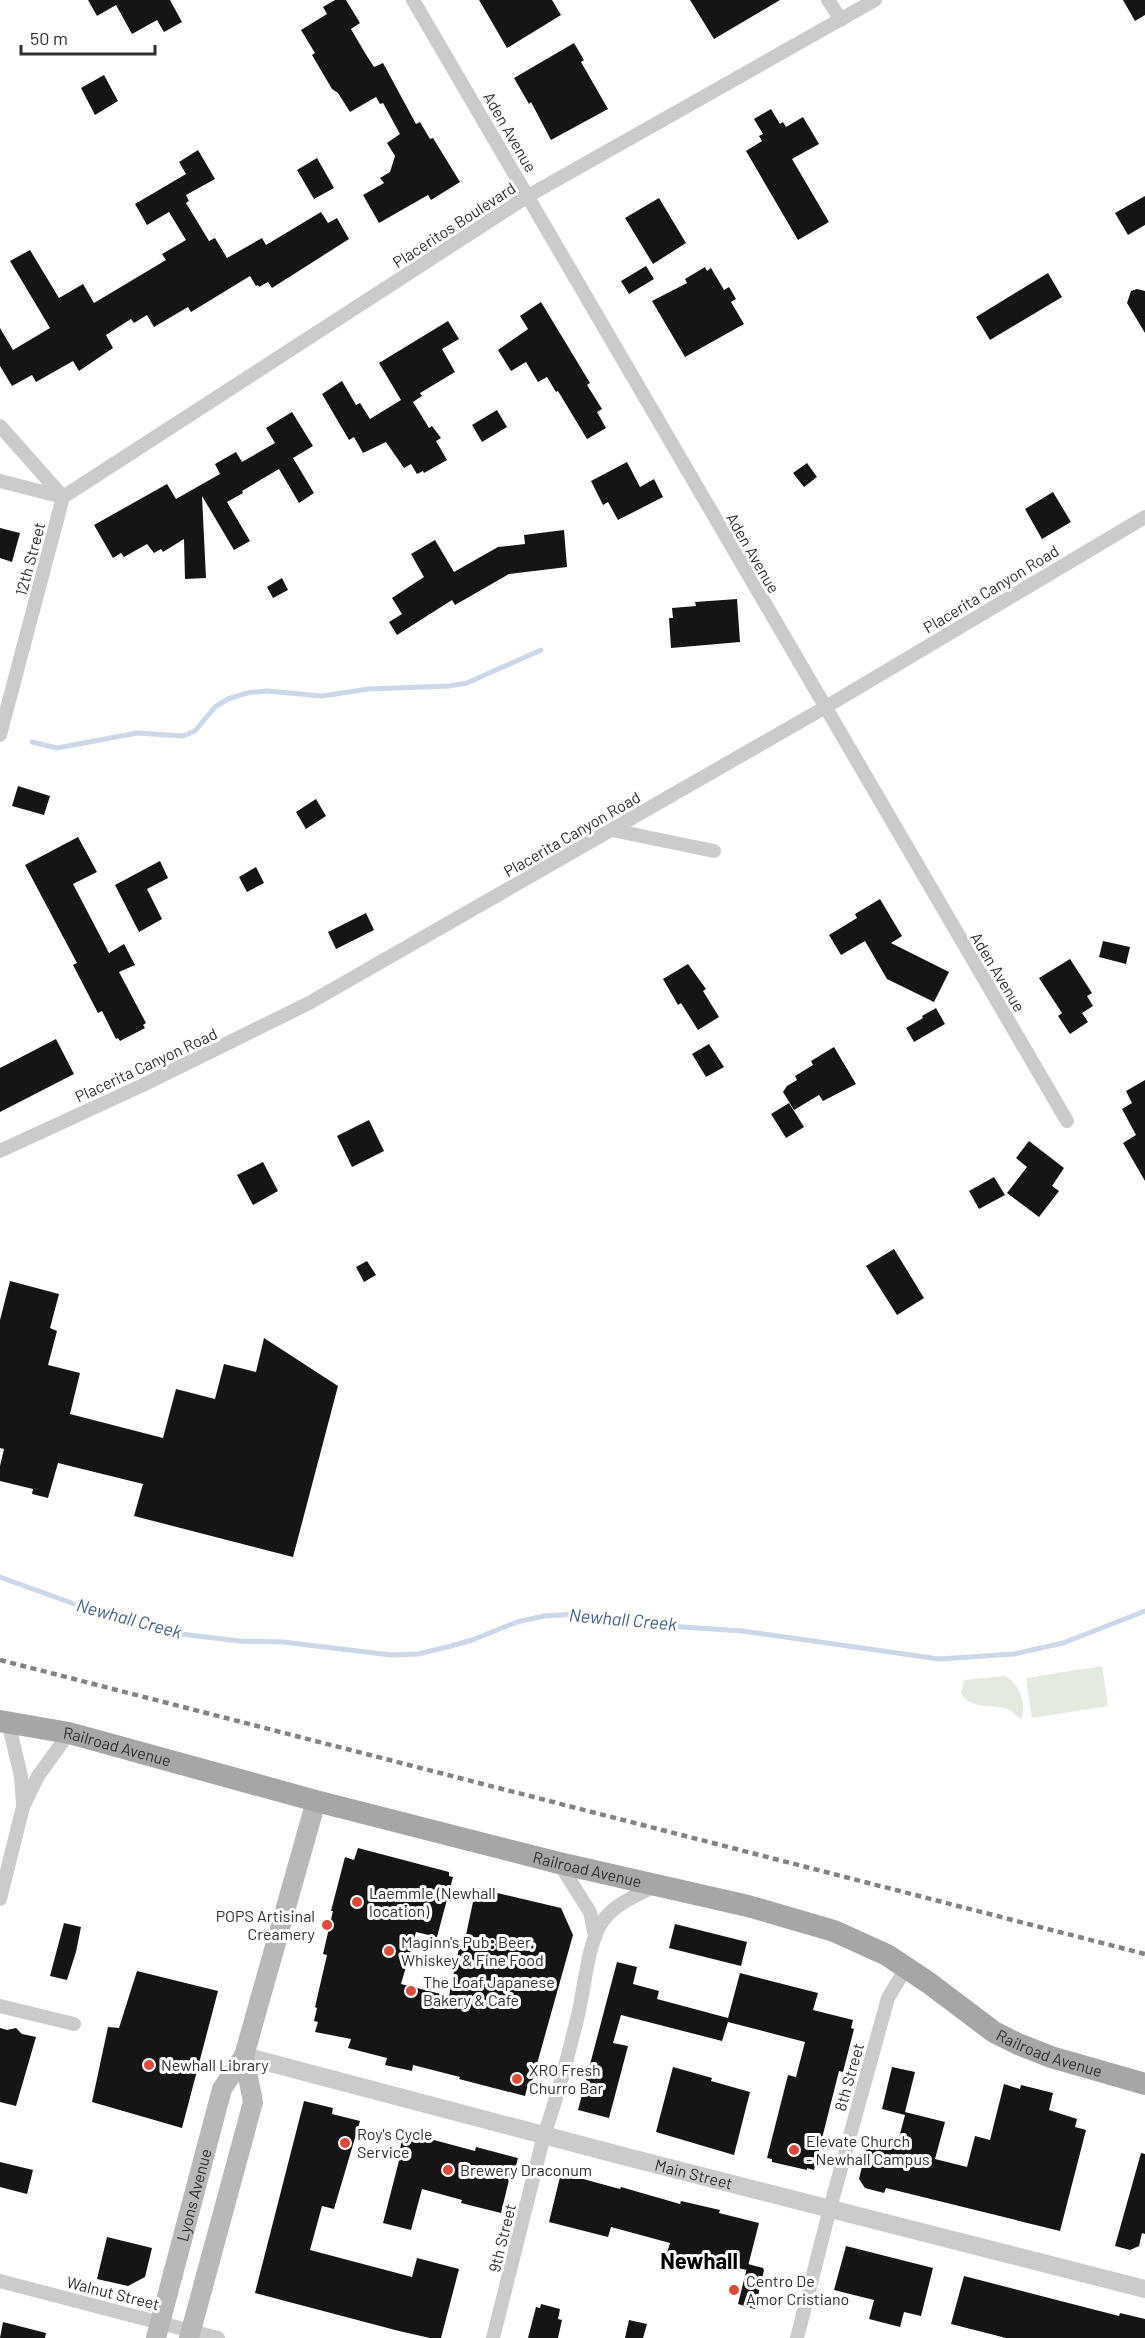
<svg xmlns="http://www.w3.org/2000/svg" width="1145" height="2338" font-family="Barlow,sans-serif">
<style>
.green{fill:#e2ebdd}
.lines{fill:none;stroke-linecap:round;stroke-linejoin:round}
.stream{stroke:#cad8ea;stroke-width:5}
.building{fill:#151515}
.minor{stroke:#cbcbcb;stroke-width:14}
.tertiary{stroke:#cbcbcb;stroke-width:18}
.secondary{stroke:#b8b8b8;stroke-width:20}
.primary{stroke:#a6a6a6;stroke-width:22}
.rail{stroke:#838383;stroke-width:4.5;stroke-dasharray:6 4.5;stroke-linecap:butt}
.poi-dot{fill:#dc4a3a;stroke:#fff;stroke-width:2}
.labels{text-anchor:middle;stroke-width:6;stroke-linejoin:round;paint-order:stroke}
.street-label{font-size:16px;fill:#2e2e2e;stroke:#fff}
.poi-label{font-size:16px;fill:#2e2e2e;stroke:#fff;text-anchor:start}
.water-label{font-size:18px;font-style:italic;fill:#41628c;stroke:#fff}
.district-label{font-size:22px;font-weight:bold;fill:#000;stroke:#fff}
</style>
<rect width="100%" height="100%" fill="#fff"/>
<path class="green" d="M1102,1666L1108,1706L1032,1718L1026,1678Z
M1004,1676C1019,1681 1027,1704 1021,1719C1017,1716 1014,1712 1009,1710C994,1703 971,1711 961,1693L964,1680Z"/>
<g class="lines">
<path class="stream" d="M32,742L57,748L137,733L183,736L195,731L215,707L228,699L247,693L267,691L322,696L369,689L449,686L467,683L541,650
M0,1577L105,1615L181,1634L239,1641L283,1642L391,1655L418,1654L447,1647L472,1640L517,1622L544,1616L576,1614L668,1626L742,1631L939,1659L1014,1654L1063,1643L1145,1611"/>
</g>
<path class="building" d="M88,0H170L182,22L164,32L157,20L132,34L116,5L97,16Z
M335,0H346L360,23L351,29L365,53L374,67L383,63L416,124L420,122L430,139L433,138L460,182L431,200L428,195L379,223L363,195L384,183L380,178L390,172L395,156L387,143L400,134L383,103L380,104L376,97L350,112L338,93L332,89L312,55L315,53L301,30L327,14L323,7Z
M479,0H552L561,15L507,48Z
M690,0H780L714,39Z
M1123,0H1145V15L1135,21Z
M574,43L584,60L581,62L608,109L551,140L531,102L529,104L514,78Z
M104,75L118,101L95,115L81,88Z
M771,109L780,124L783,122L786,127L803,117L819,144L792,159L829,222L798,240L746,151L762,141L759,136L763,134L754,119Z
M198,150L215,179L186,195L189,201L186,203L209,241L215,238L227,258L262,238L266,245L321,212L328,223L337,218L349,239L272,288L268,282L259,287L258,285L256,286L250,276L191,312L188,307L154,327L147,315L134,323L131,319L106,335L113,348L79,371L73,361L36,382L32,375L12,386L0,366V328L13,350L50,328L10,261L30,250L59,298L83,284L94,303L166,260L162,254L186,240L169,212L147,225L135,204L186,174L179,162Z
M317,158L334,188L314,199L297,170Z
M1145,196V225L1128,235L1115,213Z
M659,198L686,243L653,264L625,218Z
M646,266L654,279L629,294L621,281Z
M705,267L707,271L711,268L724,290L729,287L736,299L731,302L744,324L685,357L652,301L687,283L685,279Z
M1048,273L1062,297L990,340L976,317Z
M1137,289L1145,291V333L1127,303L1131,291Z
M541,302L590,383L587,385L602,409L597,412L606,428L587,439L558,391L556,392L547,377L538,382L526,362L511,371L498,350L528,329L520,316Z
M448,321L459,339L442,349L455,372L420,393L422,396L413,402L429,428L432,426L441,438L436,441L447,460L424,473L423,471L417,474L411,464L404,468L386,442L363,453L354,437L349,440L322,394L342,381L356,405L360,403L370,419L401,400L379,363Z
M497,410L507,427L482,442L472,425Z
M292,412L313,446L293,458L314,493L299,503L279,469L242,491L243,493L227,502L250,541L234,550L202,496L206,578L185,579L184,539L163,552L161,549L154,553L147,544L124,557L121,553L113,558L94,525L167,484L176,499L220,474L215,464L236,452L242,462L275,443L266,428Z
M627,462L640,487L654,479L663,497L618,520L608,502L603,505L591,481Z
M807,463L817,477L804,487L793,473Z
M1053,492L1071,522L1042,539L1025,509Z
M0,528L20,533L12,562L0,558Z
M564,530L567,567L509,574L455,605L452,600L397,635L389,622L402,614L392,598L424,577L411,554L435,540L454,572L498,547L525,544L524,535Z
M282,578L288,590L273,598L267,587Z
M737,599L740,642L671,648L669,618H673L672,608L696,606L695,602Z
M18,786L50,796L44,815L12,806Z
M316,799L326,816L306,829L296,812Z
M78,837L97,872L73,884L109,953L124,944L135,965L119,972L146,1023L143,1025L145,1028L120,1041L118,1038L116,1039L102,1011L98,1013L73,965L77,963L25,865Z
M160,861L168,878L147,889L162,919L139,932L115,885Z
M256,867L264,883L247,892L239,877Z
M880,899L902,936L891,943L949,972L934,1002L887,979L865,941L841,955L829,935L857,918L855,914Z
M366,913L374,930L336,949L328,932Z
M1103,941L1130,947L1126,964L1099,957Z
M1070,959L1092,993L1087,996L1093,1006L1082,1013L1088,1022L1070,1034L1058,1016L1062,1013L1039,978Z
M688,964L706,989L703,991L719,1017L698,1030L681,1003L678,1005L663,979Z
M936,1008L945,1024L914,1042L906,1028L923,1018L922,1016Z
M56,1039L74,1074L0,1112V1068Z
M709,1044L724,1067L706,1077L692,1054Z
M834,1047L856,1084L823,1101L819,1095L794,1110L783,1092L787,1086L797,1080L795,1076L813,1065L811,1061Z
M1145,1080V1181L1123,1143L1136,1135L1122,1109L1132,1103L1126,1091Z
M789,1103L804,1127L786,1138L771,1114Z
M369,1120L384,1151L352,1167L337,1136Z
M1029,1141L1064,1168L1052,1186L1059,1191L1039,1217L1007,1193L1027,1167L1016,1158Z
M263,1162L278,1191L253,1205L237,1175Z
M994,1177L1005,1195L979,1209L969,1191Z
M894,1249L924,1298L897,1315L866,1266Z
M367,1261L376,1275L364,1282L356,1267Z
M10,1281L59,1294L50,1328L57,1331L48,1365L80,1373L70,1414L163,1438L176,1389L215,1399L224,1364L256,1372L264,1338L338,1386L293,1557L134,1516L143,1484L58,1463L48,1498L32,1494L33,1489L0,1481V1466L4,1449L0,1448V1320Z
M358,1848L449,1872V1876L453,1877L437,1937L416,1932L401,1984L449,1996L459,1948L463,1949L476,1888L561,1908L573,1935L530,2089L527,2088L525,2096L459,2079L460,2077L413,2065L412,2071L385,2065L387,2058L348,2048L351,2039L315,2032L318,2022L314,2021L317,2008L315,2007L327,1955L323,1954L333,1911H331L345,1857L354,1860Z
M64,1923L81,1927L76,1952L67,1980L50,1976Z
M675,1924L747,1942L741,1966L669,1948Z
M617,1962L637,1967L633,1984L659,1991L657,1999L728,2018L740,1973L818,1993L813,2010L853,2020L851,2028L854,2029L843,2072L839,2071L814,2170L807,2168V2170L772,2162V2159L767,2158L788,2075L796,2077L805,2042L728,2022L722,2041L621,2015L613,2043L628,2046L609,2118L578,2110Z
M137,1971L218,1991L182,2128L92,2102L108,2027L119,2028Z
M0,2028L7,2030L16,2028L22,2034L36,2037L16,2106L0,2102Z
M673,2067L712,2078L711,2081L750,2092L734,2155L656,2132Z
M892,2067L915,2072L905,2112L945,2122L935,2159L967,2167L975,2136L990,2140L1004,2084L1020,2089L1021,2085L1053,2093L1049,2110L1077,2119L1075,2127L1086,2130L1060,2231L886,2188L884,2193L865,2188L859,2179L868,2142L896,2149L905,2115L882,2109Z
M304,2101L333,2108L332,2114L360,2121L334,2209L322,2206L310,2250L412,2277L417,2258L459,2269L441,2338H430L399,2331L255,2293Z
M404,2132L475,2151L476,2147L518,2158L514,2173L511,2172L501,2213L461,2203L462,2200L422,2189L411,2230L383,2223L401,2153H399Z
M1141,2153L1145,2154V2234L1142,2233L1139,2246L1130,2250L1115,2246Z
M0,2162L33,2170L27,2194L0,2187Z
M561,2173L620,2189L621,2187L680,2204L681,2201L720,2210L719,2213L759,2223L747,2270L667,2253L670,2243L611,2227L608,2237L549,2222Z
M107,2237L152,2248L145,2277L128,2286L97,2279Z
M846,2246L933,2268L921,2316L904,2312L900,2327L869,2319L874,2300L834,2290Z
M748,2264L763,2268L764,2270L755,2309L738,2304Z
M964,2276L1119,2316L1120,2313L1145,2319V2338H1006L951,2324Z
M541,2304L560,2309L558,2319L562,2320L558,2338H528L536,2307L540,2308Z
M629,2320L647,2324L643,2338H625Z
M3,2322L46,2333L45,2338H0Z"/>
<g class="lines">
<path class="minor" d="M413,0L1067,1121
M828,0L841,20
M0,426L63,497
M0,481L63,497
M63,497L528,196L875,0
M0,735L63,497
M612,830L714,851
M0,1151L143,1085L309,1003L824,708L1145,517
M8,1722L21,1776L23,1805
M559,1863L590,1912L595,1937
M0,1899L23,1807L38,1776L69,1733
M0,2006L74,2024
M0,2281L218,2338
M493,2338L544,2135C558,2096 568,2056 578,2015C585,1988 587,1940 605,1918C618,1902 638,1895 655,1886
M797,2338L830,2208L888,1998L906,1968"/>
<path class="tertiary" id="s1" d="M244,2056L623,2156L1145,2289"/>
<g class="secondary">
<path id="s2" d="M156,2338L222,2089L244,2056L316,1801"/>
<path d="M189,2338L253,2102L244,2056"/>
</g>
<path class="primary" id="s3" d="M0,1721L69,1733L316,1801L559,1863L748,1906L834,1931L887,1955L929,1983L994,2032L1018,2044L1051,2057L1145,2084"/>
<path class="rail" d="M0,1660L1145,1954"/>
</g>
<g class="poi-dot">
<circle cx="357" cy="1902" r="6"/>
<circle cx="327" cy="1925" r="6"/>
<circle cx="389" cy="1951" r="6"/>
<circle cx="411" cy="1991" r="6"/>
<circle cx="149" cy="2065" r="6"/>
<circle cx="517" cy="2079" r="6"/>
<circle cx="345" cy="2143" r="6"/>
<circle cx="794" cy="2150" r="6"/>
<circle cx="448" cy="2170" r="6"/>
<circle cx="734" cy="2290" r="6"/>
</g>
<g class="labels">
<g class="street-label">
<text transform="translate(510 132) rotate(60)" y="6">Aden Avenue</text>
<text transform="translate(454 225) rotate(-33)" y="6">Placeritos Boulevard</text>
<text transform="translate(753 553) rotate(60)" y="6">Aden Avenue</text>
<text transform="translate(30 559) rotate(-75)" y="6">12th Street</text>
<text transform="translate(991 589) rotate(-31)" y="6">Placerita Canyon Road</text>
<text transform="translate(572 834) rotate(-30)" y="6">Placerita Canyon Road</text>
<text transform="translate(998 972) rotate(59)" y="6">Aden Avenue</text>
<text transform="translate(146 1065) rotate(-25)" y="6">Placerita Canyon Road</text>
<text dy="6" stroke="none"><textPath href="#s3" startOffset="120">Railroad Avenue</textPath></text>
<text dy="6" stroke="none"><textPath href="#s3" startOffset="606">Railroad Avenue</textPath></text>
<text dy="6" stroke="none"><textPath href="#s3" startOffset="1110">Railroad Avenue</textPath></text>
<text transform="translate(849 2077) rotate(-74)" y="6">8th Street</text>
<text dy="6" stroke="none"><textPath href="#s1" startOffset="465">Main Street</textPath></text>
<text dy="6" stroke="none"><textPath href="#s2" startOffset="148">Lyons Avenue</textPath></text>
<text transform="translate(502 2238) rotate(-76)" y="6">9th Street</text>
<text transform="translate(113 2293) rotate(14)" y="6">Walnut Street</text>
</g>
<g class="poi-label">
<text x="369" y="1899">Laemmle (Newhall<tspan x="369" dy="18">location)</tspan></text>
<text x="315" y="1922" text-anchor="end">POPS Artisinal<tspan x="315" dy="18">Creamery</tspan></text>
<text x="401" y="1948">Maginn's Pub: Beer,<tspan x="401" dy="18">Whiskey &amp; Fine Food</tspan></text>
<text x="423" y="1988">The Loaf Japanese<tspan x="423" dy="18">Bakery &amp; Cafe</tspan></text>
<text x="161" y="2071">Newhall Library</text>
<text x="529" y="2076">XRO Fresh<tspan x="529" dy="18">Churro Bar</tspan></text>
<text x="357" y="2140">Roy's Cycle<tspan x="357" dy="18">Service</tspan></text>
<text x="806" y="2147">Elevate Church<tspan x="806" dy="18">- Newhall Campus</tspan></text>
<text x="460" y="2176">Brewery Draconum</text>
<text x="746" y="2287">Centro De<tspan x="746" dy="18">Amor Cristiano</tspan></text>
</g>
<g class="water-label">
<text transform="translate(129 1619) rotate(15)" y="6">Newhall Creek</text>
<text transform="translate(623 1620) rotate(5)" y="6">Newhall Creek</text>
</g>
<g class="district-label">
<text x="699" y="2269">Newhall</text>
</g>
</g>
<path d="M21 45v9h134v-9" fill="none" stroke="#2e2e2e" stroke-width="3"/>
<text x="30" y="45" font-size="18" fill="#2e2e2e" stroke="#ffffff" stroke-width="4.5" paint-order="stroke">50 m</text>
</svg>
